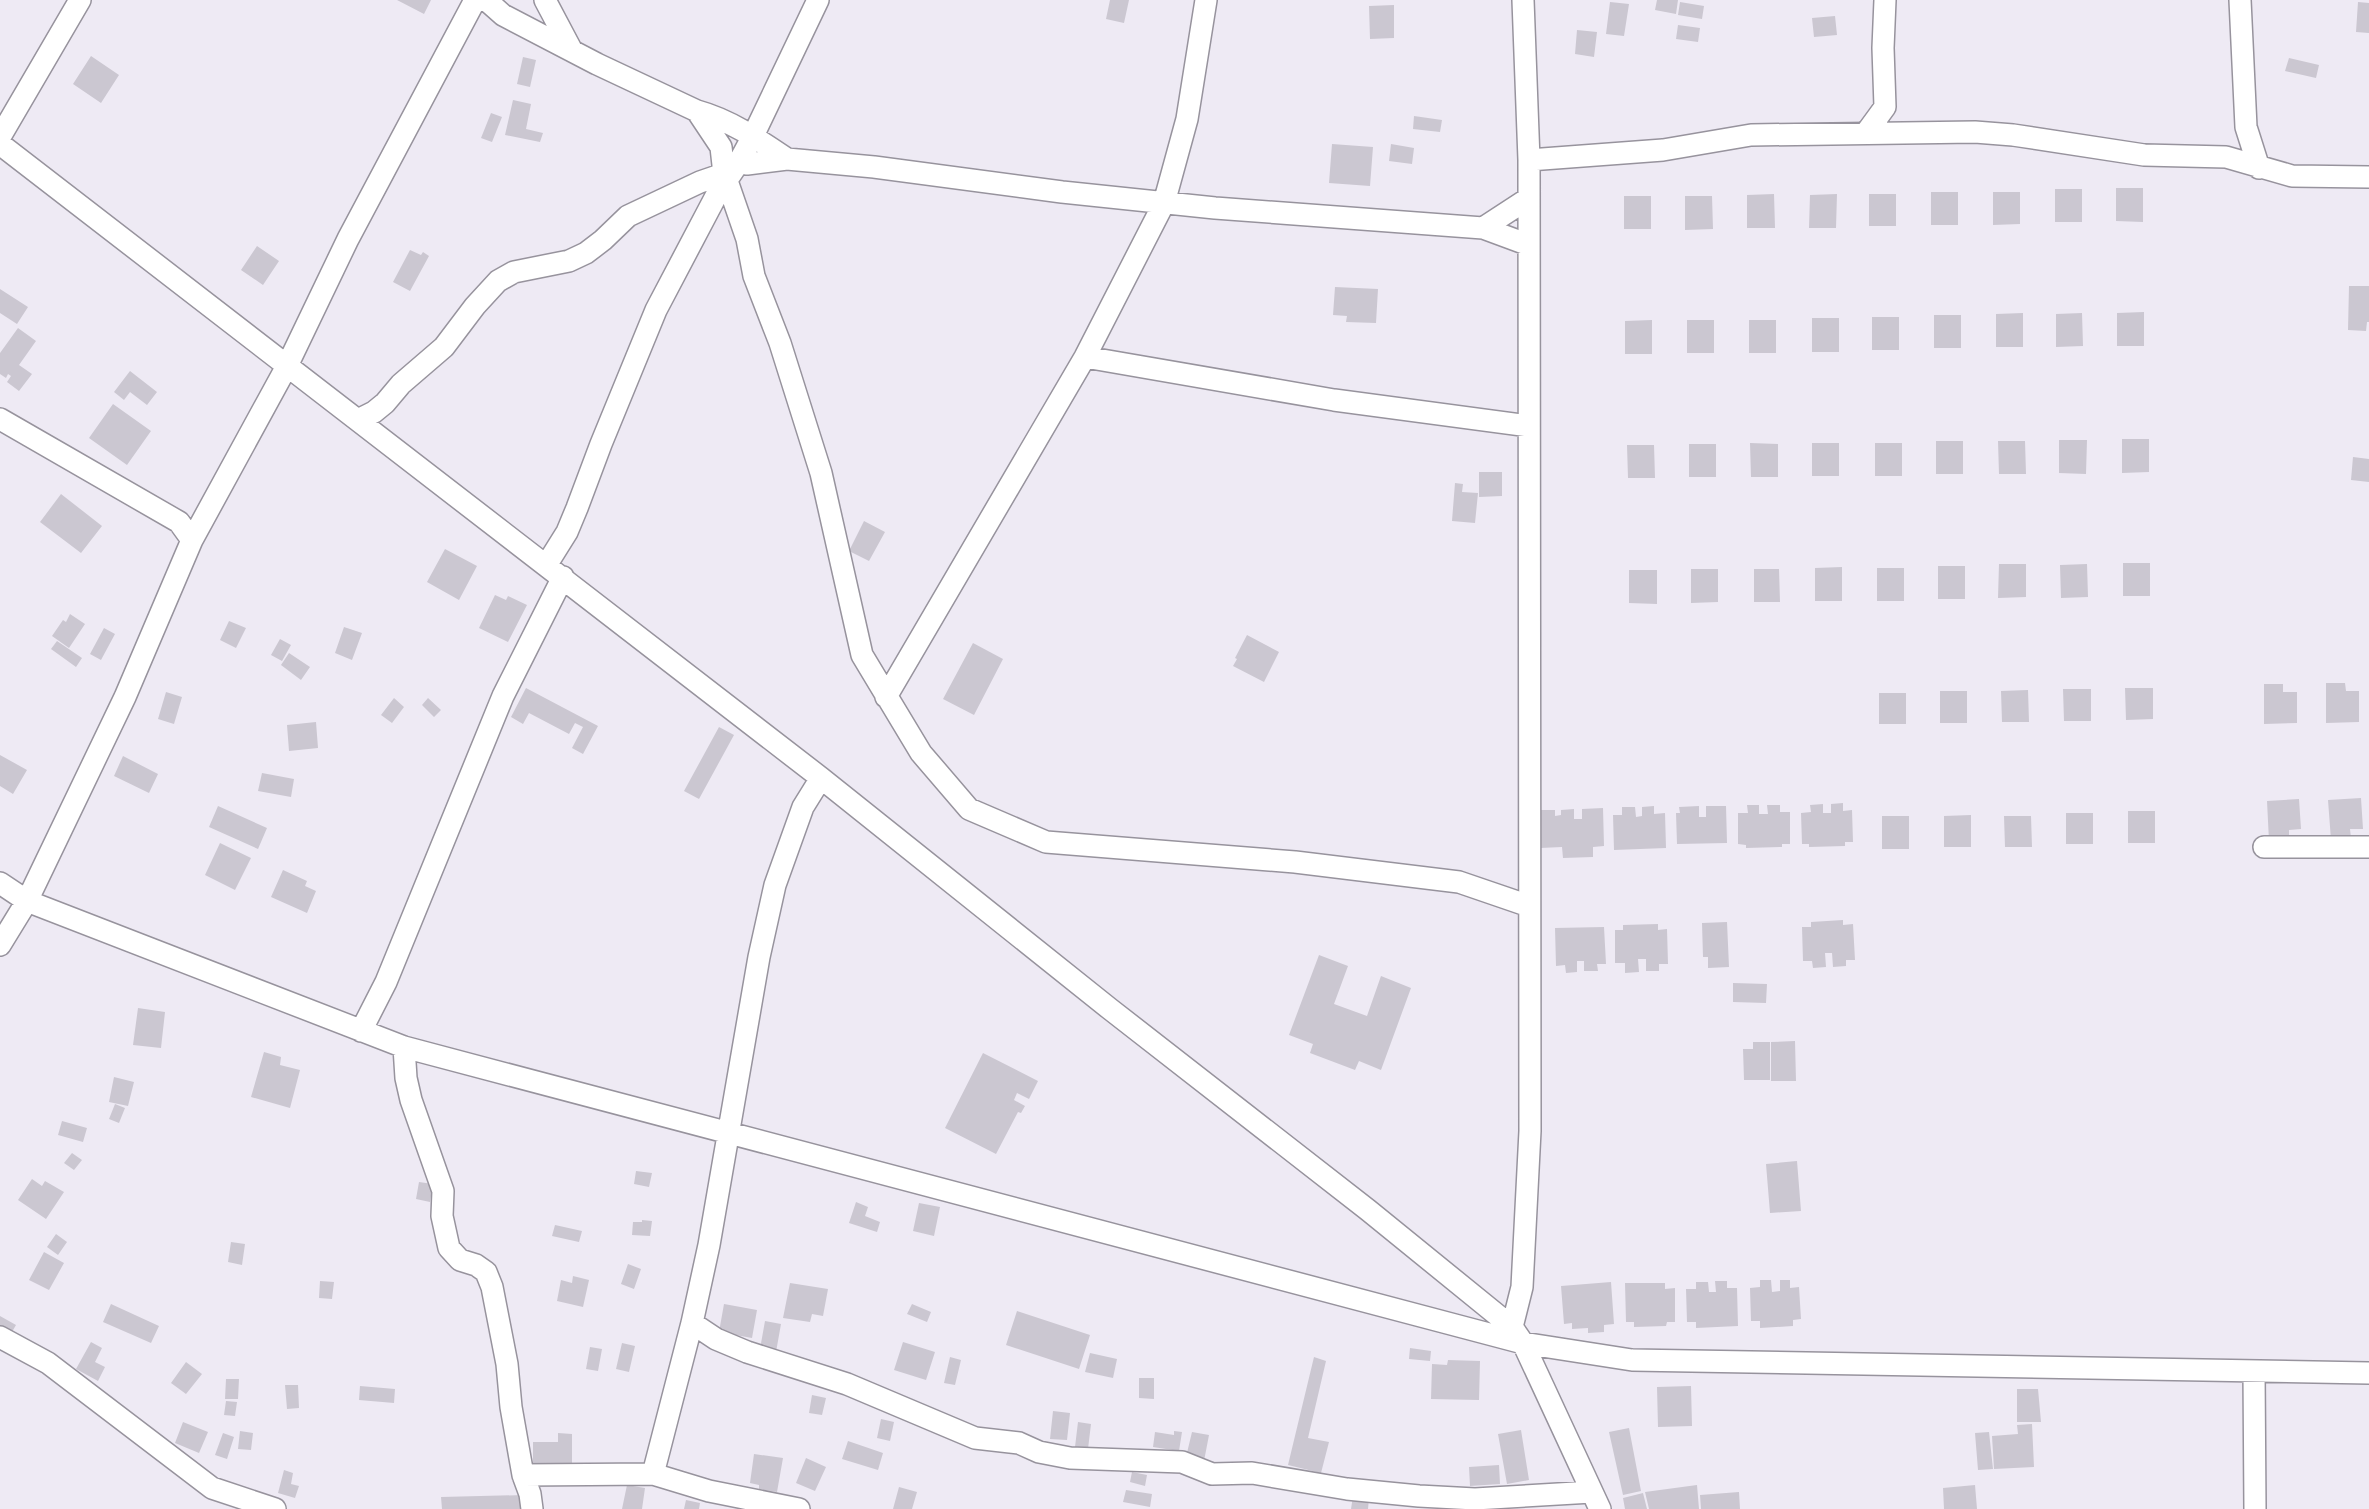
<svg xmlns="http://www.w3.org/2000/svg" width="2369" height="1509" font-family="'Alegreya Sans',sans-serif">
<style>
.building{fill:#cbc7d1}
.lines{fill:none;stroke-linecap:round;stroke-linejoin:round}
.street-casing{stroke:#97939d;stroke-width:24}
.street{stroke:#fff;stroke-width:21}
</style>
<rect width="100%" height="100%" fill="#eeeaf4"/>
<path class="building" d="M397,0H431L424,14Z
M1110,0H1129L1124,23L1106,19Z
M1657,0H1678L1676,14L1655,10Z
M1610,2L1629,4L1624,36L1606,34Z
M1680,2L1704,6L1702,19L1678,15Z
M2358,2L2369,3V33L2356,32Z
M1394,5V38L1370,39L1369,6Z
M1835,16L1837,35L1814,37L1812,18Z
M1678,25L1700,28L1698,42L1676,39Z
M1577,30L1597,32L1594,57L1575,54Z
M91,56L119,75L101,103L73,84Z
M523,57L536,60L530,87L517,84Z
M2289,58L2319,65L2316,78L2285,71Z
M513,100L531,104L526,129L543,133L540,142L505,135Z
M491,113L502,117L492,142L481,138Z
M1414,116L1442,120L1440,132L1413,129Z
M1332,144L1373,147L1370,186L1329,183Z
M1391,144L1414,148L1412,164L1389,161Z
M2116,188H2143V222L2116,221Z
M2055,189H2082V222H2055Z
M1931,192H1958V225H1931Z
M1993,192H2020V224L1993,225Z
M1774,194L1775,228H1747V195Z
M1837,194L1836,228H1809L1810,195Z
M1869,194H1896V226H1869Z
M1624,196H1651V229H1624Z
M1685,196H1712L1713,229L1685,230Z
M257,246L279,261L263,285L241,270Z
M410,250L421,255L423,252L429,256L410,291L393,282Z
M2349,286H2369V322H2367L2366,331L2348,330Z
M1335,287L1378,289L1376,323L1346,322L1347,316L1333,315Z
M0,289L28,307L17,324L0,313Z
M2144,312V346H2117V313Z
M2023,313V347H1996V314Z
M2082,313L2083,346L2056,347V314Z
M1934,315H1961V348H1934Z
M1872,317H1899V350H1872Z
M1812,318H1839V352H1812Z
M1652,320V354H1625V321Z
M1687,320H1714V353H1687Z
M1749,320H1776V353H1749Z
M18,328L36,341L19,365L32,374L19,391L7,382L11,376L8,374L6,378L0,374V353Z
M130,371L157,392L147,405L130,392L124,400L114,392Z
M113,404L151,431L127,465L89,438Z
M2122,439H2149V472L2122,473Z
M2059,440H2087L2086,474L2059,473Z
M1936,441H1963V474H1936Z
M1998,441H2025L2026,474H1999Z
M1750,443L1778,444V477H1751Z
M1812,443H1839V476H1812Z
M1875,443H1902V476H1875Z
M1689,444H1716V477H1689Z
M1627,445H1654L1655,478H1628Z
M2353,457L2369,459V482L2351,480Z
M1479,472H1502V496L1479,497Z
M1455,483L1463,484L1462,492L1478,493L1475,523L1452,521Z
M61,494L102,526L81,553L40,522Z
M864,521L885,532L869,561L849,551Z
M445,549L477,566L459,600L427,582Z
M2123,563H2150V596H2123Z
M1999,564H2026V597L1998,598Z
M2087,564L2088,597L2061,598L2060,565Z
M1938,566H1965V599H1938Z
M1842,567V601H1815V568Z
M1877,568H1904V601H1877Z
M1691,569H1718V602L1691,603Z
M1754,569H1779L1780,602H1754Z
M1629,570H1657V604L1629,603Z
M495,595L506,600L508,596L527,605L508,642L479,628Z
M70,614L85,624L69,648L52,636L63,620L66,622Z
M229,621L246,628L236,648L220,640Z
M344,627L362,633L352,660L335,653Z
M104,628L115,634L101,660L90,654Z
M1247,635L1279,652L1264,682L1233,666L1237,659L1235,658Z
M280,639L291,645L282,661L271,655Z
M57,641L82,658L76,667L51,649Z
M973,643L1003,659L974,715L943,699Z
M289,653L310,667L301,680L281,665Z
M2326,683H2345L2346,691H2359V722L2326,723Z
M2264,684H2283V692H2297V723L2264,724Z
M526,688L598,726L583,754L572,748L583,727L575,723L569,734L529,713L523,724L511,717Z
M2125,688H2153V719L2126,720Z
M2063,689H2091V721H2064Z
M2028,690L2029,722H2002L2001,691Z
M1940,691H1967V723H1940Z
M166,692L182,697L174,724L158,719Z
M1879,693H1906V724H1879Z
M394,698L404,707L392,723L381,715Z
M428,698L441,710L434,717L422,705Z
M316,722L318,748L289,751L287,725Z
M719,727L734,735L699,799L684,791Z
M0,755L27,770L13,794L0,786Z
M123,756L158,774L149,793L114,776Z
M262,773L294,779L291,797L258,791Z
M2361,798L2363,829H2350L2351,838L2331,840L2328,800Z
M2299,799L2301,829L2289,830V839L2269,841L2267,801Z
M1843,803V811L1852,810L1853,842H1845V846L1809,847V844H1802L1801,813L1811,812L1810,805L1823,804V813H1831V804Z
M1747,805H1759V814H1768L1767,805H1780V812H1790V844H1782V847L1746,848V845L1738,844V813H1748Z
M218,806L267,828L258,849L209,827Z
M1654,806V814L1665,813L1666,848L1614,850L1613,815H1622V807H1635L1636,817L1642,816V807Z
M1699,806V817H1706V806H1726L1727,843L1677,844L1676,813H1680L1679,807Z
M1603,808L1604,846L1593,847V857L1563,858L1562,847L1540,848L1539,810H1555V816L1561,815V810L1574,809V819H1582V809Z
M2128,811H2155V843H2128Z
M2066,813H2093V844H2066Z
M1971,815V847H1944V816Z
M1882,816H1909V849H1882Z
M2004,816H2031L2032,847H2005Z
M220,843L251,858L235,890L205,875Z
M283,870L307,881L305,886L316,891L307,913L271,897Z
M1843,920V925L1853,924L1855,960H1846V966L1833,967L1832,953H1825L1826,967L1813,968L1812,961H1803L1802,927H1811V922Z
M1727,922L1729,967L1708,968V957H1703L1702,923Z
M1658,924V930L1667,929L1668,964H1659V971H1646V959H1638L1639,972L1625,973V963H1615V930H1623V925Z
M1604,927L1606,964H1597L1598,971H1584V961H1577V972L1566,973L1565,965L1556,966L1555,928Z
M1319,955L1348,966L1334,1004L1367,1016L1381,976L1411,988L1381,1070L1359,1061L1355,1070L1310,1053L1313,1044L1289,1035Z
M1733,983L1767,984L1766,1003L1733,1002Z
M138,1008L165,1012L161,1048L133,1045Z
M1795,1041L1796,1081H1771V1042Z
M1753,1042H1770V1080H1744L1743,1049H1753Z
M264,1052L281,1057L280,1065L300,1070L290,1108L251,1097Z
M983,1053L1038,1081L1029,1099L1017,1093L1014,1100L1025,1106L1021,1113L1018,1112L996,1154L945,1128Z
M114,1077L134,1082L128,1106L109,1102Z
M115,1104L125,1108L119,1123L109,1119Z
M62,1121L87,1128L83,1142L58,1135Z
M72,1153L82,1160L74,1170L64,1163Z
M1797,1161L1801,1211L1770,1213L1766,1164Z
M636,1171L652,1173L649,1187L634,1184Z
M32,1179L42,1186L45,1181L64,1192L46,1219L18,1200Z
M419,1182L433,1184L430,1202L416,1199Z
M856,1202L868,1207L865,1216L880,1222L877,1232L849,1223Z
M919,1203L940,1207L934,1236L913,1231Z
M642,1220L652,1221L650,1236L632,1235L633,1222H642Z
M555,1225L582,1231L579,1242L552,1236Z
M56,1234L67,1242L58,1255L47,1247Z
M231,1242L245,1244L242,1265L228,1262Z
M44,1252L64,1263L49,1290L29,1280Z
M628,1264L641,1269L634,1289L621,1284Z
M573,1276L589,1280L583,1307L557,1301L561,1280L572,1283Z
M1760,1280H1771L1772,1292L1780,1291V1280H1790V1288L1799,1287L1801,1319L1793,1320V1326L1760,1328V1321H1751L1750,1288L1760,1287Z
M320,1281L334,1282L332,1299L319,1298Z
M1715,1281H1727V1288H1737L1738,1326L1696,1328V1322H1687L1686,1289H1696V1282H1708L1709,1292H1716Z
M1611,1282L1614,1324L1604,1325V1332L1588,1333V1328L1572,1329V1323L1564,1324L1561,1286Z
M790,1283L828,1289L823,1316L812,1314L810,1322L783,1318Z
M1625,1283H1665V1289L1675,1288V1322H1667L1666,1326L1634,1327V1322H1626Z
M111,1304L159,1326L151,1343L103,1322Z
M724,1304L757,1310L752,1338L719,1332Z
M912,1304L931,1312L927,1322L907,1314Z
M1017,1311L1090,1335L1079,1369L1006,1345Z
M0,1316L16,1325L9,1337L0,1332Z
M765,1321L781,1324L776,1352L760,1349Z
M91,1342L102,1348L95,1362L105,1367L98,1381L76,1369Z
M903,1342L935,1352L926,1380L894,1370Z
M622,1343L635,1346L629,1372L616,1369Z
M590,1347L602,1349L598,1371L586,1369Z
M1410,1348L1431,1351L1430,1361L1409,1359Z
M1090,1353L1117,1359L1113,1378L1085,1372Z
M950,1357L961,1360L955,1385L944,1383Z
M1314,1357L1326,1361L1308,1438L1329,1442L1321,1473L1288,1465Z
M1448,1360L1480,1361L1479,1400L1431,1399L1432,1364L1447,1365Z
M186,1362L202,1374L186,1394L171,1383Z
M1139,1378H1154V1399L1139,1398Z
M226,1379H239L238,1399H225Z
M285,1385H298L299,1408L287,1409Z
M360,1386L395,1389L394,1403L359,1400Z
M1691,1386L1692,1426L1658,1427L1657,1387Z
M2017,1389H2038L2041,1422H2017Z
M812,1395L826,1398L822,1415L809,1413Z
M226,1401L237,1402L235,1416L224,1415Z
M1053,1411L1070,1413L1067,1440L1050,1439Z
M881,1419L894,1422L890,1441L877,1438Z
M183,1422L208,1432L199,1453L175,1443Z
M1078,1422L1091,1424L1088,1449L1075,1447Z
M2032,1424L2034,1467L1994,1469L1992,1436L2018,1434L2017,1425Z
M1629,1428L1641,1491L1623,1495L1609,1432Z
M1521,1430L1529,1480L1507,1484L1498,1434Z
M240,1431L253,1433L251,1450L238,1449Z
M1174,1431L1182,1432L1179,1451L1153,1447L1155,1432L1174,1435Z
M1192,1432L1209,1435L1204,1461L1186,1457Z
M1989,1432L1993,1469L1978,1470L1975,1433Z
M223,1433L234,1437L227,1459L215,1455Z
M558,1433L572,1434V1463H533V1442H558Z
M848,1441L883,1453L878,1470L842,1459Z
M754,1454L783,1458L777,1492L759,1489V1485L750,1483Z
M806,1458L826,1467L815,1491L796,1483Z
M1499,1465L1500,1484L1470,1486L1469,1467Z
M284,1470L293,1473L291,1484L299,1486L295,1498L278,1493Z
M1132,1472L1147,1475L1145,1486L1130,1482Z
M627,1485L645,1488L642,1509H622Z
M1697,1485L1699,1509H1649L1645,1492Z
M1975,1485L1977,1509H1944L1943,1488Z
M899,1487L917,1492L912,1509H893Z
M1126,1490L1152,1494L1150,1507L1123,1502Z
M1739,1492L1740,1509H1701L1700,1495Z
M1643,1493L1647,1509H1625L1623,1498Z
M524,1495V1509H442L441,1497Z
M1353,1496L1369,1498L1368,1509H1351Z
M686,1500L700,1503L699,1509H684Z"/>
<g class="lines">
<g class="street-casing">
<path id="street" d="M486,0L503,15L597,64L697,111C730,120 759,140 787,159
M545,0L572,51
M2240,0L2246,127L2259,168
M697,111L721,147L724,174
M1866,133L1885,107L1883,48L1885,0
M0,137L80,0
M0,144L821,778L1110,1009L1368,1210L1512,1327L1523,1343L1600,1509
M1529,160L1663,150L1751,135L1975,132L2013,135L2144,155L2226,157L2292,176L2369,177
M739,162L747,164L787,159L874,167L1062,192L1215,208L1483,228L1529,245
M727,181L747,239L754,276L780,343L821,473L862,655L921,753L969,809L1046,842L1295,862L1459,882L1529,906
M1483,228L1529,198
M1085,357L1334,400L1529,426
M0,419L179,522L192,540
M358,420L374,412L385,403L401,384L444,347L475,306L498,281L514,272L569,261L586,253L603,240L628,216L700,182L732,171
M547,564L567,532L577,508L601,444L656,310L716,196L739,162L753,136L818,0
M886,697L1085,357L1164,203L1187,119L1206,0
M2264,847H2369
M0,883L27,901L404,1047L1523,1343L1632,1360L2369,1373
M0,945L27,901L125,697L192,540L287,366L348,239L475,0
M361,1031L386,982L503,696L563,577
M404,1047L406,1078L411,1100L443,1191L442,1216L449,1248L460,1260L476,1265L486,1272L492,1287L507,1364L511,1407L523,1475L530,1494L532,1509
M692,1323L716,1339L747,1352L847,1384L975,1438L1019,1443L1039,1452L1070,1458L1182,1462L1212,1474L1252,1473L1347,1489L1419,1496L1475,1499L1592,1492
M1512,1327L1522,1287L1530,1131L1529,160L1523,0
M0,1337L48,1363L212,1488L275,1509
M2254,1371L2255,1509
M653,1474L692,1323L709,1245L759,957L775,885L803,807L821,778
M523,1475L653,1474L709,1491L799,1509"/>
</g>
<use href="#street" class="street"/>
</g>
</svg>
